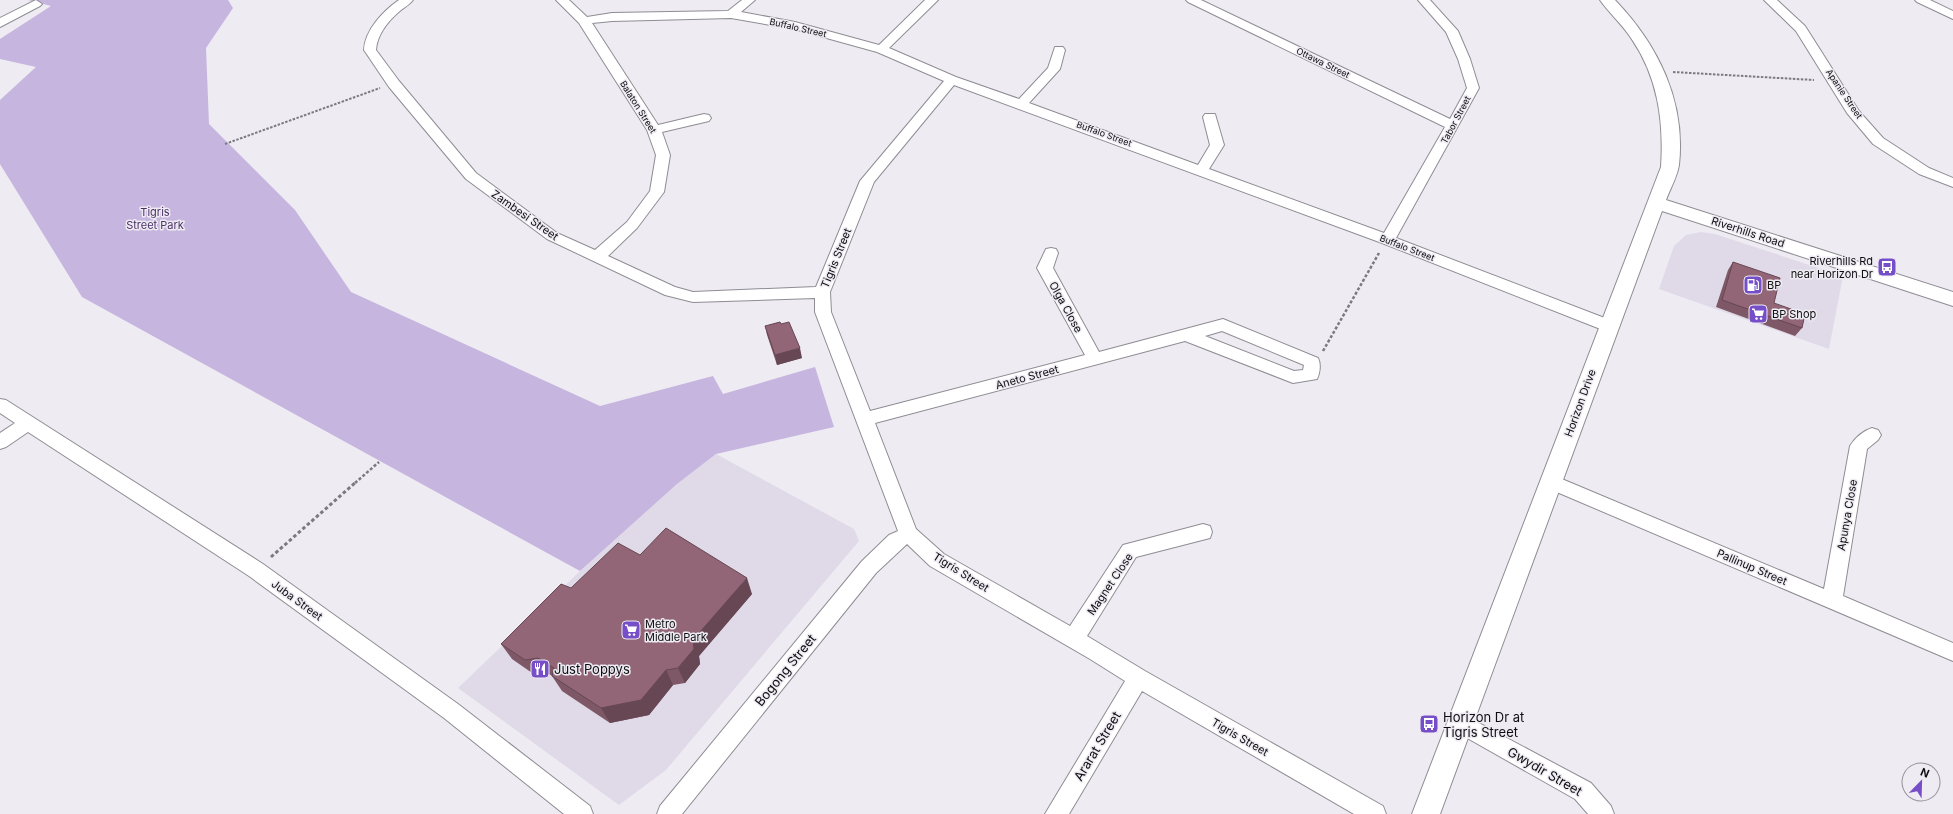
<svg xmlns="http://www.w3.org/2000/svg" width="1953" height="814" font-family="Inter,sans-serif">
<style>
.built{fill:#e0dae8}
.green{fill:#c6b5de}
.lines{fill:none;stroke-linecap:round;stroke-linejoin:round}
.minor-casing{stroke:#8f8c93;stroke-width:2}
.tertiary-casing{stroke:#8f8c93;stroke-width:2}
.path-far2{stroke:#7b7a7f;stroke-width:2;stroke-dasharray:2.5 1.5;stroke-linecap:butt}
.path-far1{stroke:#7b7a7f;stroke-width:2.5;stroke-dasharray:3 2;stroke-linecap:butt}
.path{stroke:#7b7a7f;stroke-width:3;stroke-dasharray:3.5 2.5;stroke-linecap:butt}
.minor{fill:#fff;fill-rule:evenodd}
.tertiary{fill:#fff;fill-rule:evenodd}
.wall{fill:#7e5866}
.shaded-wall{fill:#664753}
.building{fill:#926677;stroke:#664753}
.labels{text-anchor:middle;stroke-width:3;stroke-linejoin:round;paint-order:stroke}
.far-street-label{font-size:9px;fill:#0e0e10;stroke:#eeebf3}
.park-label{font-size:11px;fill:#4b3266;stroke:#eeebf3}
.street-label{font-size:11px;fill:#0e0e10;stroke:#eeebf3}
.poi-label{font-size:11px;fill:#0e0e10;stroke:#eeebf3;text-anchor:start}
.near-poi-label{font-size:13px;fill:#0e0e10;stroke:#eeebf3;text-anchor:start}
.near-street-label{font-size:13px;fill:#0e0e10;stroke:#eeebf3}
</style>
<rect width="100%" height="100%" fill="#eeebf3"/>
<path class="built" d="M1701,232L1715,234L1843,276L1829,349L1659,289L1674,246L1686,235Z
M716,454L854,529L859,541L666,770L619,805L458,688L580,571L677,484Z"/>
<path class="green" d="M28,0H228L233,8L206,48L209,124L295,210L351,292L600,406L713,376L723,394L815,367L834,427L716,454L677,484L580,571L82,297L0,164V100L36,67L0,59V39L51,6Z"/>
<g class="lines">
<g class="minor-casing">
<path id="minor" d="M36,0L42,4L40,6L0,27V18Z
M399,0H413C410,4 405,7 401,10C389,20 377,34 376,50L399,81L476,173L557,233L595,250L627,222L650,191L656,155L647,130L579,23L556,0H569L587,17L612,13L728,11L742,0H755L741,12L795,22L879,45L925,0H938L889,48L956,77L1019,99L1048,68L1055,47H1063L1065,50L1060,69L1029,103L1198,165L1210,145L1203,117L1205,114H1215L1224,145L1209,169L1384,233L1445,127L1188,2L1186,0H1201L1450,119L1467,88L1458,59L1446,32L1418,0H1430L1458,31L1470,59L1479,88L1396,238L1615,322L1617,326L1615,330L1609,332L1603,330L1382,243L954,85L874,182L830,292L831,312L870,411L1085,355L1037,268L1046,249L1051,248L1056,249L1058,253L1053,268L1099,352L1223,319L1318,358C1321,364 1320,373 1317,379L1293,383L1185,341L875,423L916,529L944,554L1070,626L1123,545L1203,524L1210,526L1212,532L1210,538L1136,557L1087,636L1145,671L1383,806L1386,814H1354L1142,691L1069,814H1045L1125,681L1090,659L930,566L907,544L876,573L682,814H657L660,806L862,561L889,535L898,531L815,312V298L693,302L665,295L547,239L466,179L389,87L364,50C365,30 383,11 399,0ZM731,18L794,29L877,52L944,81L860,181L816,287L693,292L675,287L608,256L637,228L664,192L670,155L662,132L709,121L711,118L709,115L704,114L658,125L592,23L612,21ZM1222,331L1304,365L1303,370L1294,371L1205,336Z
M1764,0H1777L1805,26L1859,111L1883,138L1929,168L1953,178V187L1919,174L1873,144L1847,113L1796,31Z
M1915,0H1930L1953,11V19L1917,2Z
M0,399L6,400L263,564L458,704L590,806L593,814H564L444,718L249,576L28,432L6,447L0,449V433L15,423L0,413Z
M1872,428L1878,430L1881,435L1878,440L1867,449L1843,596L1953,643V661L1545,487L1542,482L1545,477L1551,475L1557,477L1824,589L1850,446C1855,438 1863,431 1872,428Z
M1460,713L1591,783L1611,806L1614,814H1588L1575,799L1453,730L1449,723L1453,716Z"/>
</g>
<g class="tertiary-casing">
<path id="tertiary" d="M1600,0H1615C1658,45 1686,101 1679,165C1677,177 1670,189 1666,200L1953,292V306L1662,211L1440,814H1412L1661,167C1664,121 1658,77 1631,38C1622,24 1609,13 1600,0Z"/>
</g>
<path class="path-far2" d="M1673,72L1814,80
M225,144L380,88"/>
<path class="path-far1" d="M1323,351L1379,253
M355,483L379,462"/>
<path class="path" d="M271,557L356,482"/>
<use href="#minor" class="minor"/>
<use href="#tertiary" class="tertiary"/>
</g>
<path class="wall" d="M1733,262L1774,303L1802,328L1795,336L1716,307L1728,270Z
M765,326L802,358L777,365L767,335Z
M640,555L752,594L699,656L700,664L685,683L673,685L649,715L610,723L562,691L552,676L548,673L535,675L512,659L501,644L571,588Z"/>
<path class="shaded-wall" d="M800,348L802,358L777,365L775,355Z
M747,578L752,594L699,656L700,664L685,683L678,668L693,640Z
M666,670L673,685L649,715L610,723L601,708Z"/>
<path class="building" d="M1733,262L1780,278L1774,303L1805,314L1802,328L1722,300Z
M780,322L781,324L789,322L800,348L775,355L765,326Z
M666,528L747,578L693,640L694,649L678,668L666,670L641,700L601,708L552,676L554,668L538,658L525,660L501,644L561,584L571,588L618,543L640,555Z"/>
<defs>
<g id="bus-square" transform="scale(1)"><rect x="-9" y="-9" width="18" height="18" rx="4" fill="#764fc8" stroke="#eeebf3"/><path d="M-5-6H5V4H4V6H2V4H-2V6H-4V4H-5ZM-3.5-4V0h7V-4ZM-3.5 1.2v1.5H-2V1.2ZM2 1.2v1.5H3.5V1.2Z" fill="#fff"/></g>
<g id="fuel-square" transform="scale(1)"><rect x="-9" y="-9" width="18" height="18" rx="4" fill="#764fc8" stroke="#eeebf3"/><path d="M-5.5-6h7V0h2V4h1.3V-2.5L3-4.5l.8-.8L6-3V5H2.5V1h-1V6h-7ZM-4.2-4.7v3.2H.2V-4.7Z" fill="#fff"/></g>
<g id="supermarket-square" transform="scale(1)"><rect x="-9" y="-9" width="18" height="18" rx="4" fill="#764fc8" stroke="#eeebf3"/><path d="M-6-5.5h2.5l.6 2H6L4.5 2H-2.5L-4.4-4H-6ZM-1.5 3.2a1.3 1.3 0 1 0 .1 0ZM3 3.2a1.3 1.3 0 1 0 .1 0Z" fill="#fff"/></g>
<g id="restaurant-square" transform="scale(1)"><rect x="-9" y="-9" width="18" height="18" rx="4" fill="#764fc8" stroke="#eeebf3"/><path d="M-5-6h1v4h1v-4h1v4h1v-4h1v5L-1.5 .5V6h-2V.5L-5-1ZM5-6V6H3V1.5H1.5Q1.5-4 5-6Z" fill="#fff"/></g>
</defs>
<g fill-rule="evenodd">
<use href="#bus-square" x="1887" y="267"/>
<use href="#fuel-square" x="1753" y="285"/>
<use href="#supermarket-square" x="1758" y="314"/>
<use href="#supermarket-square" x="631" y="630"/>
<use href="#restaurant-square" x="540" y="669"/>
<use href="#bus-square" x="1429" y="724"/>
</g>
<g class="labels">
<g class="far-street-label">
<text transform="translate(798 28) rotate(13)" y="3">Buffalo Street</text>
<text transform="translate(1323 63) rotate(26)" y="3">Ottawa Street</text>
<text transform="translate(1844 94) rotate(56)" y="3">Apanie Street</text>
<text transform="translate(638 107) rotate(58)" y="3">Balaton Street</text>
<text transform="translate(1456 120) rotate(-62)" y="3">Tabor Street</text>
<text transform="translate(1104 134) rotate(20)" y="3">Buffalo Street</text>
<text transform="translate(1407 248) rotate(21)" y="3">Buffalo Street</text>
</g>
<g class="park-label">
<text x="155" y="216">Tigris<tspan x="155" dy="13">Street Park</tspan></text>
</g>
<g class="street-label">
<text transform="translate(525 215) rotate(35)" y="4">Zambesi Street</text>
<text transform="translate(1748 232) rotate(18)" y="4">Riverhills Road</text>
<text transform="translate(836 258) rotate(-68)" y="4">Tigris Street</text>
<text transform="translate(1066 307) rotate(61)" y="4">Olga Close</text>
<text transform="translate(1027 377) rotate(-15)" y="4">Aneto Street</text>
<text transform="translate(1580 403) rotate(-70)" y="4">Horizon Drive</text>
<text transform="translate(1847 515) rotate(-80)" y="4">Apunya Close</text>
<text transform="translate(1752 567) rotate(23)" y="4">Pallinup Street</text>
<text transform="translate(961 572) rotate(32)" y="4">Tigris Street</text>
<text transform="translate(1110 584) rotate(-56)" y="4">Magnet Close</text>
<text transform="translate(297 600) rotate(36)" y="4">Juba Street</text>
<text transform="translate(1240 737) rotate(30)" y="4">Tigris Street</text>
</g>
<g class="poi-label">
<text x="1873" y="265" text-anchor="end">Riverhills Rd<tspan x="1873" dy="13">near Horizon Dr</tspan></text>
<text x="1767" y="289">BP</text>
<text x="1772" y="318">BP Shop</text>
<text x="645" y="628">Metro<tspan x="645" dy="13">Middle Park</tspan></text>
</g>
<g class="near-poi-label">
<text x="554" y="674">Just Poppys</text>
<text x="1443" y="722">Horizon Dr at<tspan x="1443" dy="15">Tigris Street</tspan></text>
</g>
<g class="near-street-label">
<text transform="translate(785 670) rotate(-51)" y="5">Bogong Street</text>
<text transform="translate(1097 746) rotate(-59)" y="5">Ararat Street</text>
<text transform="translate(1545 771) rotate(30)" y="5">Gwydir Street</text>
</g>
</g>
<g transform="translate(1921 782) rotate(23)"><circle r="19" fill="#eeebf3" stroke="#949398"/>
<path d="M0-3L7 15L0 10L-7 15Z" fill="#764fc8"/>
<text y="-6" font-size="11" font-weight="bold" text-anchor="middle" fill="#0e0e10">N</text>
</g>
</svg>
